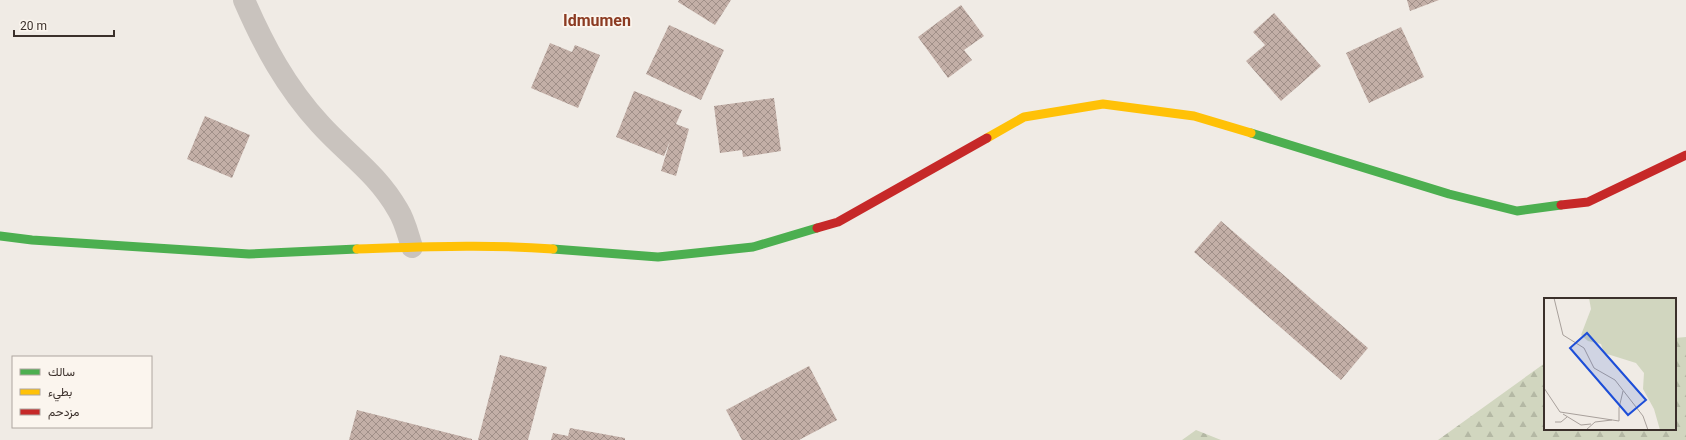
<svg xmlns="http://www.w3.org/2000/svg" width="1686" height="440" font-family="Roboto,Vazirmatn,sans-serif">
<style>
.forest{fill:url(#forest-firs)}
.building{fill:url(#building-cross-hatch)}
.lines{fill:none;stroke-linecap:round;stroke-linejoin:round}
.street{stroke:#c9c3be;stroke-width:22}
.fast{stroke:#4caf50;stroke-width:9}
.slow{stroke:#ffc107;stroke-width:9}
.jam{stroke:#c62828;stroke-width:9}
.labels{text-anchor:middle;stroke-width:3.5;stroke-linejoin:round;paint-order:stroke}
.quarter-label{font-size:16px;font-weight:bold;fill:#8c3b22;stroke:#fbf5ee}
.inset-road{fill:none;stroke:#a8a09b;stroke-width:1}
.view{fill:#1d4ed8;fill-opacity:0.15;stroke:#1d4ed8;stroke-width:2}
.inset-edge{fill:none;stroke:#3b302b;stroke-width:2}
</style>
<defs>
<pattern id="forest-firs" width="22" height="20" patternUnits="userSpaceOnUse"><rect width="22" height="20" fill="#d1d6bf"/><path d="M5 1l3.5 6h-7zM16 11l3.5 6h-7z" fill="#b4b8a4"/></pattern>
<pattern id="building-cross-hatch" width="8" height="8" patternUnits="userSpaceOnUse"><rect width="8" height="8" fill="#c3afa7"/><path d="M0 0l8 8M0 8l8-8" fill="none" stroke="#a08f88"/></pattern>
</defs>
<rect width="100%" height="100%" fill="#f0ebe5"/>
<path class="forest" d="M1686,337V440H1438L1545,363V429H1675V338Z
M1196,430L1221,440H1182Z"/>
<path class="building" d="M679,0H731L715,25L678,2Z
M1407,0H1439L1410,11Z
M961,5L984,36L964,50L972,60L948,78L918,37Z
M1274,13L1321,66L1281,101L1246,61L1265,45L1253,32Z
M669,25L724,50L701,100L646,74Z
M1401,27L1424,77L1369,103L1346,53Z
M550,43L572,52L575,45L600,55L578,108L531,88Z
M634,91L682,110L676,124L689,129L676,176L661,171L670,141L664,156L616,137Z
M774,98L781,151L743,157L742,150L720,153L714,106Z
M205,116L250,135L232,178L187,159Z
M1221,221L1368,348L1341,380L1194,252Z
M500,355L547,367L528,440H478Z
M809,366L837,420L799,440H742L726,410Z
M357,410L472,439V440H349Z
M570,428L625,438V440H551L553,433L568,436Z"/>
<g class="lines">
<path class="street" d="M244,0C264,46 286,87 320,124C347,154 377,173 398,210C405,221 408,235 412,247"/>
<path class="fast" d="M1251,133L1449,194L1517,211L1561,205
M0,236L32,240L249,254L357,249
M553,249L658,257L753,247L817,228"/>
<path class="slow" d="M987,138L1024,117L1103,104L1194,116L1251,133
M357,249C423,247 488,244 553,249"/>
<path class="jam" d="M1561,205L1588,202L1686,155
M817,228L838,222L987,138"/>
</g>
<g class="labels">
<g class="quarter-label">
<text x="597" y="26">Idmumen</text>
</g>
</g>
<g transform="translate(1544 298)">
<rect width="132" height="132" fill="#f0ebe5"/>
<path d="M45,0H132V132H116L110,111L99,91L100,75L92,65L60,55L57,46L44,43L37,37L47,11Z" fill="#d1d6bf"/>
<path class="inset-road" d="M10,0L19,37L40,50L50,70L71,82L99,118L104,132M0,90L16,114L75,123V110L79,93M19,116L37,127L47,126M11,124H17L23,119M42,132L51,124L68,122"/>
<path class="view" d="M43,35L102,102L84,117L26,50Z"/>
<rect width="132" height="132" class="inset-edge"/>
</g>
<rect x="12" y="356" width="140" height="72" fill="#fbf5ee" stroke="#aea6a0"/>
<rect x="20" y="369" width="20" height="6" fill="#4caf50" stroke="#aea6a0"/>
<text x="48" y="376" font-size="12" fill="#3b302b">سالك</text>
<rect x="20" y="389" width="20" height="6" fill="#ffc107" stroke="#aea6a0"/>
<text x="48" y="396" font-size="12" fill="#3b302b">بطيء</text>
<rect x="20" y="409" width="20" height="6" fill="#c62828" stroke="#aea6a0"/>
<text x="48" y="416" font-size="12" fill="#3b302b">مزدحم</text>
<path d="M14 30v6h100v-6" fill="none" stroke="#3b302b" stroke-width="2"/>
<text x="20" y="30" font-size="12" fill="#3b302b" stroke="#fbf5ee" stroke-width="3" paint-order="stroke">20 m</text>
</svg>
